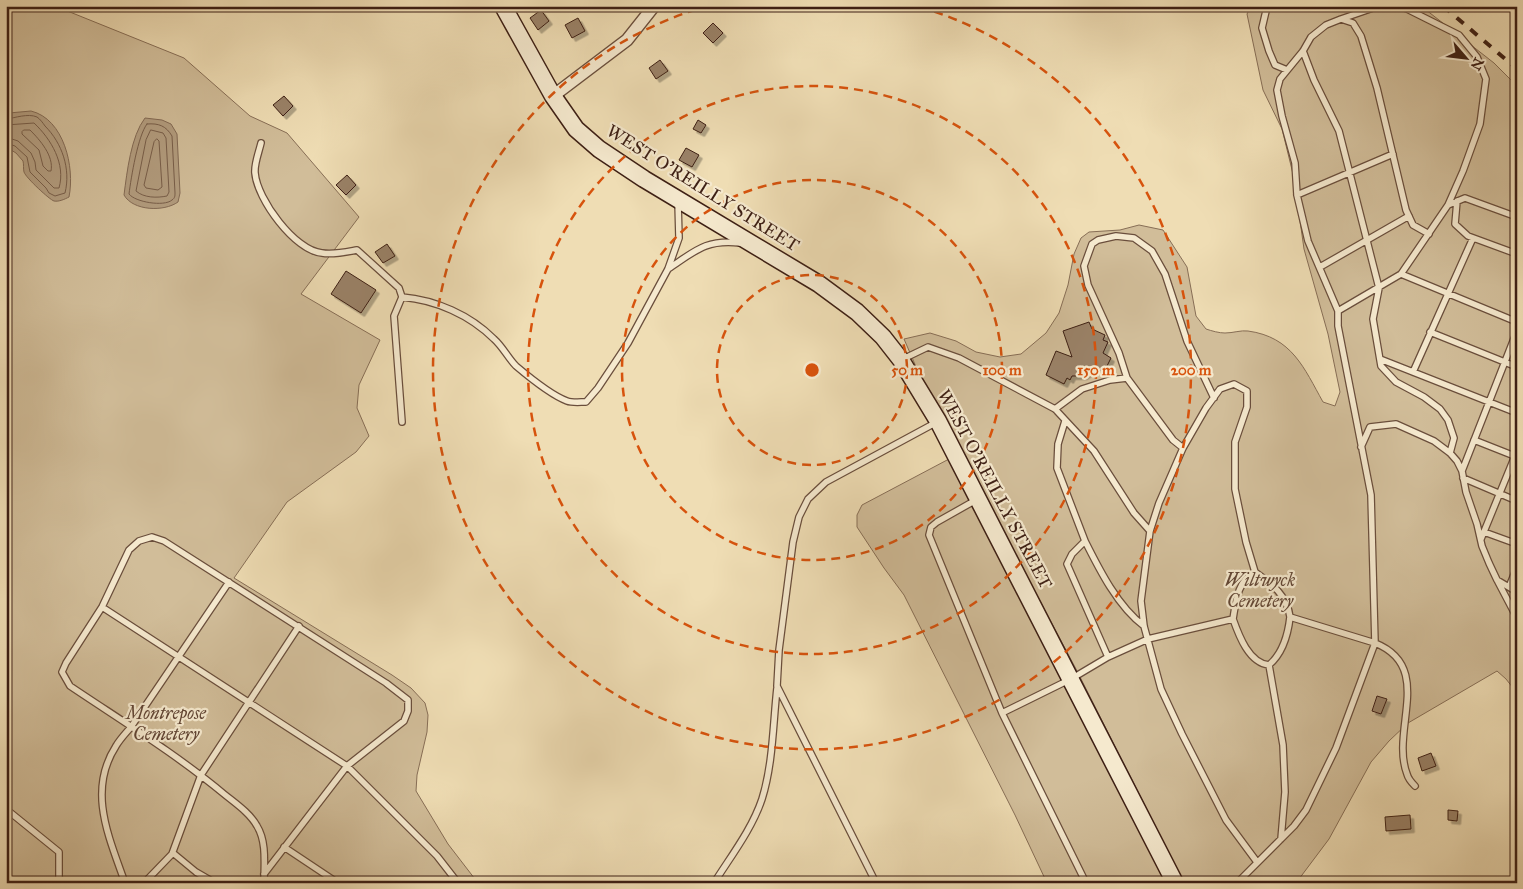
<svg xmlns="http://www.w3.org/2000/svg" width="1523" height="889" font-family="'IM FELL Great Primer',serif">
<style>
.green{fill:#d1bd99;stroke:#876e56}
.water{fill:#b29c7e;stroke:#836a54}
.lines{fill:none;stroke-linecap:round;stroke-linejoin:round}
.shore{stroke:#785e49;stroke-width:1}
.building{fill:#9a8267;stroke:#3d1f14;filter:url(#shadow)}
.lane-casing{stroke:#6a4e3c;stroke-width:8}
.street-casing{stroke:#6a4e3c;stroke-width:14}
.secondary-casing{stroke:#3d1f14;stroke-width:19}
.lane{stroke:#f5e9ce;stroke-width:5.5}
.street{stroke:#f5e9ce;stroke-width:11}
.secondary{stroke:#f5e9ce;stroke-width:16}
.rail{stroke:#3d1f14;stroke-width:4;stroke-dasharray:9 9;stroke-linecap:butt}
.ring{fill:none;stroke:#d7530d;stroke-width:2.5;stroke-dasharray:9 6}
.labels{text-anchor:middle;stroke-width:4.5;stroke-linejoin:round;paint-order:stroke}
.street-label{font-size:18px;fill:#3d1f14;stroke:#f5e9ce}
.park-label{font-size:18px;font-style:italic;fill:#624635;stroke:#f5e9ce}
.centre{fill:#d7530d;stroke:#f5e9ce;stroke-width:2.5}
.ring-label{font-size:15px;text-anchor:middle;font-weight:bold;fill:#d7530d;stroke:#f5e9ce;stroke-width:4.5;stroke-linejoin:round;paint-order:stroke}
</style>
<defs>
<filter id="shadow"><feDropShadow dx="3.5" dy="3.5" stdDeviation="0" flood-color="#0004"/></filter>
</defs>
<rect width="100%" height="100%" fill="#efddb4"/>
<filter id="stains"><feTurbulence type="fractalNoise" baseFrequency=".004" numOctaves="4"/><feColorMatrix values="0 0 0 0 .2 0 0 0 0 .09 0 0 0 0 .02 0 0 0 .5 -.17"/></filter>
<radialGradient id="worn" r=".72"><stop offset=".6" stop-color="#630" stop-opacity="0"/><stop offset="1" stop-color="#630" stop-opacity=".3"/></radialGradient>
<path class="green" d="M6,6H55L184,58L250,116L287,133L359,217L301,294L380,340L359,385L357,408L369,436L356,452L287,502L234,578L392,675L411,688L425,703L428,715L427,732L417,775L416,791L448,844L478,883H6Z
M1251,6H1421L1494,63L1517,86V693L1506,679L1497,671L1408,723L1389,741L1371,762L1329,839L1296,883H1184L1076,669L917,369L904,339L930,333L956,341L976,352L1000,357L1021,354L1046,333L1059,313L1068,285L1074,254L1081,238L1089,232L1120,230L1139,225L1163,230L1187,267L1196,316L1206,329C1212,331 1219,333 1225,333C1233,333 1241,330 1248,331C1292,337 1304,368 1323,402L1335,406L1340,392L1328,334L1304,249L1294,178L1282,129L1263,90L1247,14Z
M949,459L1167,883H1047L1015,815L904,595L884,568L857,527V515L862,505Z"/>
<path class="water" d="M31,111C64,119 75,167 69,197C65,199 59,202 54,201C50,200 26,178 24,172C23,168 24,165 23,161L16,153L6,147V115L9,113Z
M145,118L162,120L171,124L177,134L180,193L178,202C164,212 133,211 124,195C127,172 131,136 145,118Z"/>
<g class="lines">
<path class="shore" d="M6,119C15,118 28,113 37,117C40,119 43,123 45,126C62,143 71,169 65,193L55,196L49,193L46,188L30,172L27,157L15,146L6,143
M147,124C159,123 166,126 172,136L175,193C175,196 175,198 172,200C164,207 135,202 129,194C131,178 138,135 147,124Z
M6,125L34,123C51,139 66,164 59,188H54L36,170L35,162L31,153L18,141L6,137
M24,130H30C40,140 54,156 51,171H48L43,166L39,150L22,134V132Z
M151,130L163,133L166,138L169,192L167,196C157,198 144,198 136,191L146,140Z
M157,139L159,141L162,187L158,190L146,188L144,185L154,142Z"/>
</g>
<path class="building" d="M541,10L549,21L538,30L530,18Z
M578,18L585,31L572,38L565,25Z
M713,23L723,33L713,43L703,33Z
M660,60L668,71L656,79L649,68Z
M284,96L293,106L283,116L273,105Z
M698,120L706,125L701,133L693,129Z
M686,148L699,155L692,167L679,160Z
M347,175L356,185L346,195L336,185Z
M387,244L395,256L383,263L375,252Z
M346,271L376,290L361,313L331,294Z
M1089,322L1092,329L1105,335L1103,340L1108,342L1103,353L1111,358L1104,372L1096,367L1084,376H1072L1070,380L1067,378L1064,384L1046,375L1056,351L1072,357L1063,331Z
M1377,696L1387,699L1381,714L1372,711Z
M1431,753L1436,766L1422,771L1418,758Z
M1448,810L1458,811L1457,821L1448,820Z
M1410,815L1411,829L1386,831L1385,817Z"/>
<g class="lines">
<g class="lane-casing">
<path id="lane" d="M1398,6L1407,9L1459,35L1477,57L1486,79L1480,124L1463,171L1448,205
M1266,11L1262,28L1269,51L1275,65L1287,70
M1341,19L1379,6
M1303,51L1314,80L1339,131L1379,288L1373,319L1381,366L1396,382L1424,397L1440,409L1448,420L1454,438L1450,453
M261,143C259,152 254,164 255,173C257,199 295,251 322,253C333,255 346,252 357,250L399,288L402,297
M1297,195L1393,154
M1457,201L1455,224L1468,236L1517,254
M1320,267L1409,216
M668,269C695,251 706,239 740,243
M1401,274L1517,322
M1338,311L1308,241L1297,195L1295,163L1282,116L1277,90L1280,79L1303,51L1311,37L1326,25L1341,19L1353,23L1361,36L1377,88L1406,210L1413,225L1429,234
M1430,332L1517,367
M903,359L928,347L959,358L1055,409L1094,451L1134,513L1150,531
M1380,359L1517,413
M1413,372L1473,238
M1055,409L1082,389L1110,380L1127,378
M1065,421L1058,444L1057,468L1085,541L1072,554L1067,564L1108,657
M402,422L394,316L402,297C436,300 470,315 494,339C503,347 508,358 516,366C529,377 551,395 567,401C572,403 580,402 586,402L598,388L628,343L668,269L679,238L678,202
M1474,440L1517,457
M1361,447L1370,427L1396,424L1434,441L1450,453L1457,461L1462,471L1466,492L1477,524L1482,546L1489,563L1497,580L1517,592
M1183,448L1173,440L1127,378L1119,353L1088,285L1084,266L1092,244L1098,240L1116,236L1134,238L1152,251L1165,274L1187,341L1214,398
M1462,471L1517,331
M1463,478L1517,501
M976,500L937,522L931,527L929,535L1002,713L1086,883
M1484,532L1517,544
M1481,539L1517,451
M1085,541C1099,569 1118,607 1144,626
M1497,580L1517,618
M1509,587L1517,567
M102,607L347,766L437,856L458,883
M1233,619C1239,636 1249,663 1269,665L1283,745L1285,792L1281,839
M1269,665C1283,653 1288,635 1290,617
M1002,713L1071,679L1108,657L1148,639L1233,619C1236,601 1237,582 1255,572L1246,542L1235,489V442L1247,407V391L1234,384L1220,389L1206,408L1183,448L1159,503L1150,531L1141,601L1144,626L1161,689L1182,734L1226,820L1257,862
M1415,786C1412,783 1408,778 1407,774C1390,730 1435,667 1375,643L1371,495L1338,326V311L1401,274L1448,205L1465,198L1517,217
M6,809L59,852V883
M284,847L338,883
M173,853L196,872L215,883
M264,874L347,766L404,721L408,711V700L386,683L164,541L152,537L139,541L129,550L102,607L66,663L62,672L70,686C122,721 176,754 224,794C235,803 250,813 257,826C267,842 264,865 264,883
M125,883C109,837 87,791 116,746C120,739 126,733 131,727L229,582
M144,883L172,854L201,775L299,626
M714,883C731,856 752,829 762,799C773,764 773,724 777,688
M876,883L777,686L779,650L793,542L799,517L808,499L826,482L937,422
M1237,883L1294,826L1306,810L1336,748L1375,643L1290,617C1287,595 1272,584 1255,572"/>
</g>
<g class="street-casing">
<path id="street" d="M553,96L627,40L654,6"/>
</g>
<g class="secondary-casing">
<path id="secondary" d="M503,6L553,96L576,129L599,149L644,179L819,284L857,312L883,337L901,360L938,421L1175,883"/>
</g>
<use href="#lane" class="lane"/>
<use href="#street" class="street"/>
<use href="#secondary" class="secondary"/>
<path class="rail" d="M1443,6L1517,69"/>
</g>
<g class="ring">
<circle cx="812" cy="370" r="95"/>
<circle cx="812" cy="370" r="190"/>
<circle cx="812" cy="370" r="284"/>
<path d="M920 7A379 379 0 1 1 704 7"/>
</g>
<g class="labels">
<g class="street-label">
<text transform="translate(703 188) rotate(32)" y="6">WEST O'REILLY STREET</text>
<text transform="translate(995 489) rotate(62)" y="6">WEST O'REILLY STREET</text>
</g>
<g class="park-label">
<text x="1260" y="586">Wiltwyck<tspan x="1260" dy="21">Cemetery</tspan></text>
<text x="166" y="719">Montrepose<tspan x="166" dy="21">Cemetery</tspan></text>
</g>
</g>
<circle cx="812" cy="370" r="8" class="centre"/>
<g class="ring-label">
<text x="907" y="375">50 m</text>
<text x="1002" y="375">100 m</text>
<text x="1096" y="375">150 m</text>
<text x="1191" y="375">200 m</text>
</g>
<rect width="1523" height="889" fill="none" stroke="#efddb4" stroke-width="25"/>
<rect x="8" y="8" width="1508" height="874" fill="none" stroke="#3d1f14" stroke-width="2.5"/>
<rect x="12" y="12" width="1498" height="864" fill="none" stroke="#3d1f14"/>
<g transform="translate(1466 58) rotate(118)" stroke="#f5e9ce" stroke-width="4" paint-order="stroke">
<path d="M0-4L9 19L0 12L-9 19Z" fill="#3d1f14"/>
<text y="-8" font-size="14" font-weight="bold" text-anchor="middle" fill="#3d1f14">N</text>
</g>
<rect width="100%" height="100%" filter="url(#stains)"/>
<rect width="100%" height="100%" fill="url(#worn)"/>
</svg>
